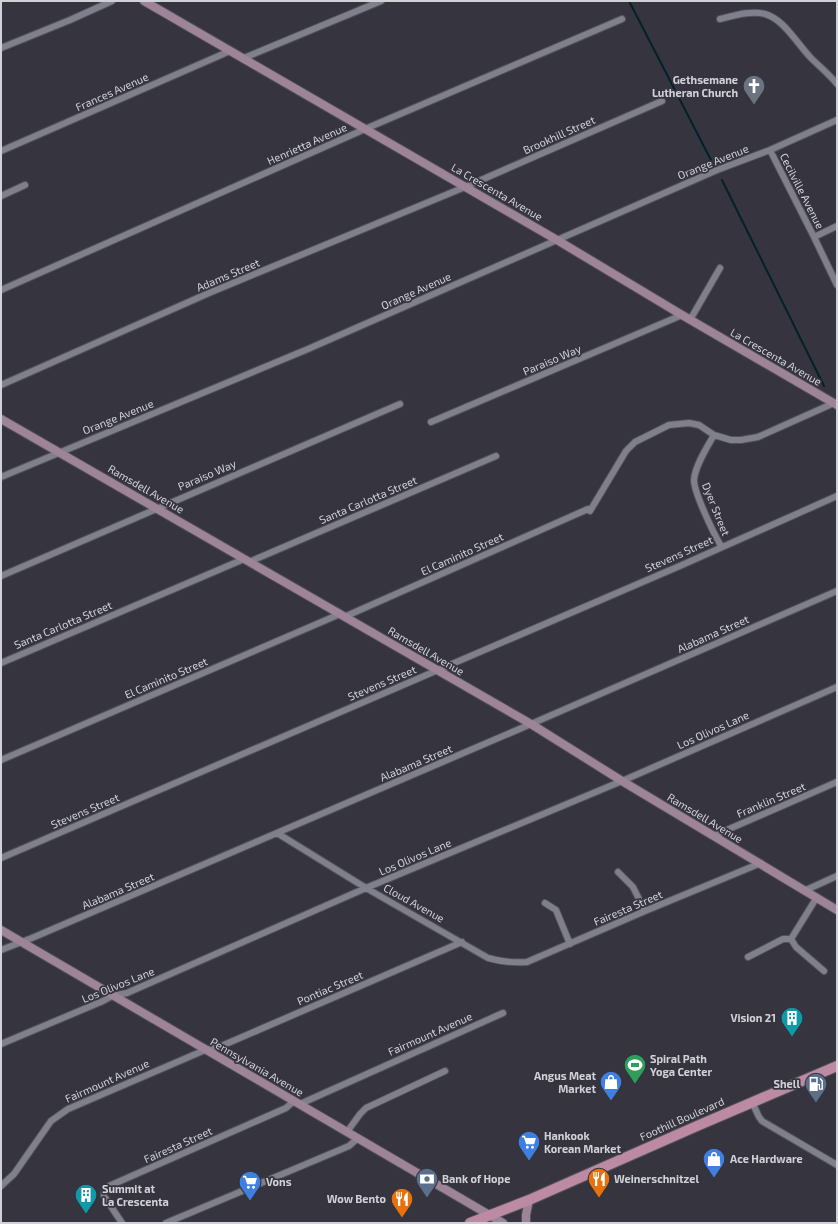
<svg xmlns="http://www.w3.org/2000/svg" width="838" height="1224" font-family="'Exo 2',sans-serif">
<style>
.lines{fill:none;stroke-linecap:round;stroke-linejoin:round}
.stream{stroke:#012229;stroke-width:2}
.street-casing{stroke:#53525b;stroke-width:8}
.secondary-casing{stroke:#53525b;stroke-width:10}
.primary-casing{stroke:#53525b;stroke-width:12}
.street{stroke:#807f8c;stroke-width:6}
.secondary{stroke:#9e8498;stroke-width:8}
.primary{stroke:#bd8aa3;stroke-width:10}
.labels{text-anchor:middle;stroke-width:3.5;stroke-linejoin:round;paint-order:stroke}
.poi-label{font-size:11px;font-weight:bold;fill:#d1d1d8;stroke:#35343f;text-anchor:start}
.street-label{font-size:11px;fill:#d1d1d8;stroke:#35343f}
</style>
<rect width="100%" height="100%" fill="#35343f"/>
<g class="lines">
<path class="stream" d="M629,1L711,160
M722,180L824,386"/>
<g class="street-casing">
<path id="street" d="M720,19C733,16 751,10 765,14C784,19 798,45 811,58C820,67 829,74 837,84
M1,48L70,20L112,1
M244,58L381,1
M770,150L814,237L837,285
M1,151L230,51
M1,196L25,185
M814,237L837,226
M1,290L365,129L622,19
M690,320L720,268
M1,385L209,293L465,187L662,101
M431,422L682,315
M714,435C707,447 695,466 694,480C694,493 714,534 721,546
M1,477L308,349L717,170L770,150L837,120
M590,511L626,451L635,442L669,425L689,423L699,425L714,435L731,440H741L758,437L834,403
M249,562L496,456
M1,576L400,404
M344,617L588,509
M1,663L244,559
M1,760L340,614
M277,833L366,888L488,958C502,962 513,963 527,962L645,911L761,863
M713,836L837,782
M1,858L682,565L837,496
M618,872L633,887L645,911
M806,890L837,876
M545,903L556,910L570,944
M791,939L796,947L824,971
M1,950L32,938L531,724L837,591
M748,957L783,939H791L817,897
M1,1044L103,1001L112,996L127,993L366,888L622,781L837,687
M752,1102L759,1117L762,1121L837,1165
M300,1104L503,1013
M347,1132L360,1114L366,1108L445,1071
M1,1186L14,1174L51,1121L68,1109L205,1050L219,1047L462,942
M122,1223L104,1196V1193L109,1186L286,1108L294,1101
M166,1223L349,1146L358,1138"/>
</g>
<g class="secondary-casing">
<path id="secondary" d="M144,1L557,240L682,315L837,405
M1,419L531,724L622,781L837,910
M1,930L503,1223
M526,1223V1215L529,1200"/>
</g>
<g class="primary-casing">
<path id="primary" d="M470,1223L529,1200L697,1126L837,1066"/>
</g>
<use href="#street" class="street"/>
<use href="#secondary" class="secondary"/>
<use href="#primary" class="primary"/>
</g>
<defs>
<g id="church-pin" transform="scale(1.15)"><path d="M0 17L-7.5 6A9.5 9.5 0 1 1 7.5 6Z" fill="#6b7280" stroke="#35343f"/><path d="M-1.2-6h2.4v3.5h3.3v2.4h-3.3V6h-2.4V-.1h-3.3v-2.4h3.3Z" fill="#fff"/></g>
<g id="building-pin" transform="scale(1.15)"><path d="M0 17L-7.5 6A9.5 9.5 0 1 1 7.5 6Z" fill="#0f9aa8" stroke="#35343f"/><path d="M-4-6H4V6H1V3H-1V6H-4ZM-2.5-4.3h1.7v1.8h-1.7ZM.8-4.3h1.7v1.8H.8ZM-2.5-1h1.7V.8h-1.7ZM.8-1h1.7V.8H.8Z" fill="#fff"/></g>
<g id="stadium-pin" transform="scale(1.15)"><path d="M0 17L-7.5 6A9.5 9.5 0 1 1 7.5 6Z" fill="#2e9e5b" stroke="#35343f"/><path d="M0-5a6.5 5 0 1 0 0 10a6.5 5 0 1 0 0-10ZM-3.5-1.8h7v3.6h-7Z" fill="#fff"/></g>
<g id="shop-pin" transform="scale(1.15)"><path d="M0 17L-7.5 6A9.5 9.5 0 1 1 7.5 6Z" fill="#3f7fe0" stroke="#35343f"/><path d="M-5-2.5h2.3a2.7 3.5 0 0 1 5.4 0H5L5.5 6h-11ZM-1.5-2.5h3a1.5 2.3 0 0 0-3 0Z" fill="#fff"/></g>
<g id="fuel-pin" transform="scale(1.15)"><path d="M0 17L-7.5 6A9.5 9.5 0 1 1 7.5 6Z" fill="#5c6f8a" stroke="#35343f"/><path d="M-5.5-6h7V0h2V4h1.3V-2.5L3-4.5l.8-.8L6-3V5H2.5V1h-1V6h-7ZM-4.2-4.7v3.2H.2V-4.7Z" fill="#fff"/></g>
<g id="supermarket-pin" transform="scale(1.15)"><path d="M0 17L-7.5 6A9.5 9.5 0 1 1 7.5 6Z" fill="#3f7fe0" stroke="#35343f"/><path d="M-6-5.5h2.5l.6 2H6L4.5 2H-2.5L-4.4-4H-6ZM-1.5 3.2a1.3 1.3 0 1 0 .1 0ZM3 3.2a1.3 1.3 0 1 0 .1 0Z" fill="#fff"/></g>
<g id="bank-pin" transform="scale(1.15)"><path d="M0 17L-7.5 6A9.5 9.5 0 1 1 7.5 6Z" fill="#5c6f8a" stroke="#35343f"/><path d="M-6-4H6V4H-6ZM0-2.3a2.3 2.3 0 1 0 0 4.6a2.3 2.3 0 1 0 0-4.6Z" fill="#fff"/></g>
<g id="restaurant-pin" transform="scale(1.15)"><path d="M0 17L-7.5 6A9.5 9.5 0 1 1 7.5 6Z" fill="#e8710a" stroke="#35343f"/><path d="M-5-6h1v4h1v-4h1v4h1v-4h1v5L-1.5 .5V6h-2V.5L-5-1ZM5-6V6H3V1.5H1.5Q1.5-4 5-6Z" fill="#fff"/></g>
</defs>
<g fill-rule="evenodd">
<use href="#church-pin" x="754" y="86"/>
<use href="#building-pin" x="792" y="1018"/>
<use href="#stadium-pin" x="635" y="1065"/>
<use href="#shop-pin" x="611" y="1082"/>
<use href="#fuel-pin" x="816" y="1084"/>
<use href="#supermarket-pin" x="529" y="1142"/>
<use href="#shop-pin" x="714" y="1159"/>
<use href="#bank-pin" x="427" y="1179"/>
<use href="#restaurant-pin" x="599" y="1179"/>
<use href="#supermarket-pin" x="250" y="1182"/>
<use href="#building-pin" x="86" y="1195"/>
<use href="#restaurant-pin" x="402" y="1199"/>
</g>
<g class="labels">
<g class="poi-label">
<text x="738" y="84" text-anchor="end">Gethsemane<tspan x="738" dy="13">Lutheran Church</tspan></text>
<text x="776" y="1022" text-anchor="end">Vision 21</text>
<text x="650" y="1063">Spiral Path<tspan x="650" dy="13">Yoga Center</tspan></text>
<text x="596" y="1080" text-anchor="end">Angus Meat<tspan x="596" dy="13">Market</tspan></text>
<text x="800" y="1088" text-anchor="end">Shell</text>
<text x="544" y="1140">Hankook<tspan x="544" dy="13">Korean Market</tspan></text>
<text x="730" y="1163">Ace Hardware</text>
<text x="442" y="1183">Bank of Hope</text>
<text x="614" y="1183">Weinerschnitzel</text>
<text x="266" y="1186">Vons</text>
<text x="102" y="1193">Summit at<tspan x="102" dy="13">La Crescenta</tspan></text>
<text x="386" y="1203" text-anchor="end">Wow Bento</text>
</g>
<g class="street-label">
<text transform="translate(112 92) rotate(-24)" y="4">Frances Avenue</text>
<text transform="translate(559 135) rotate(-24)" y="4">Brookhill Street</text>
<text transform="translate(307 144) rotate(-24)" y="4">Henrietta Avenue</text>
<text transform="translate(713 162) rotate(-22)" y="4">Orange Avenue</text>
<text transform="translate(802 191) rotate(63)" y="4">Cecilville Avenue</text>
<text transform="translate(497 192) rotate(30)" y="4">La Crescenta Avenue</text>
<text transform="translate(228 275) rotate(-23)" y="4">Adams Street</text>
<text transform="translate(416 291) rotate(-24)" y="4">Orange Avenue</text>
<text transform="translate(776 357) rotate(30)" y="4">La Crescenta Avenue</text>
<text transform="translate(552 360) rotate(-23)" y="4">Paraiso Way</text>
<text transform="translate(118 417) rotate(-22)" y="4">Orange Avenue</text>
<text transform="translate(207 475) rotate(-23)" y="4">Paraiso Way</text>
<text transform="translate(146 489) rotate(30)" y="4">Ramsdell Avenue</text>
<text transform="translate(368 500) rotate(-23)" y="4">Santa Carlotta Street</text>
<text transform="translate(716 509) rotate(68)" y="4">Dyer Street</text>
<text transform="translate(462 554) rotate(-24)" y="4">El Caminito Street</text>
<text transform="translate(679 554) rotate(-24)" y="4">Stevens Street</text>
<text transform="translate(63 625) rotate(-23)" y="4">Santa Carlotta Street</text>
<text transform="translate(713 634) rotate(-24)" y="4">Alabama Street</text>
<text transform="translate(426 651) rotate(30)" y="4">Ramsdell Avenue</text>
<text transform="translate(166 678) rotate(-23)" y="4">El Caminito Street</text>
<text transform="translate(382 683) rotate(-23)" y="4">Stevens Street</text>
<text transform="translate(713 730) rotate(-24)" y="4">Los Olivos Lane</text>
<text transform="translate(416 763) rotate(-23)" y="4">Alabama Street</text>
<text transform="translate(771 800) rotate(-23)" y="4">Franklin Street</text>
<text transform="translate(85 811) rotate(-23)" y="4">Stevens Street</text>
<text transform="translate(705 818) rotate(31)" y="4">Ramsdell Avenue</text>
<text transform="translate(415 857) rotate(-23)" y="4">Los Olivos Lane</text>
<text transform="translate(118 891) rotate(-23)" y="4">Alabama Street</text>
<text transform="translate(414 903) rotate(29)" y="4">Cloud Avenue</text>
<text transform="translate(628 908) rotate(-23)" y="4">Fairesta Street</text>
<text transform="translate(118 985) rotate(-22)" y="4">Los Olivos Lane</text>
<text transform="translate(330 988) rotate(-23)" y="4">Pontiac Street</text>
<text transform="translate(430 1034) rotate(-24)" y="4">Fairmount Avenue</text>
<text transform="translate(257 1067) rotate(30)" y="4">Pennsylvania Avenue</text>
<text transform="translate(107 1081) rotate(-24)" y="4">Fairmount Avenue</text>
<text transform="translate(682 1119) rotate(-24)" y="4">Foothill Boulevard</text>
<text transform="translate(178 1145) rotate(-24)" y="4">Fairesta Street</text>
</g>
</g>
<rect width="838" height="1224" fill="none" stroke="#d1d1d8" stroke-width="4"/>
</svg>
